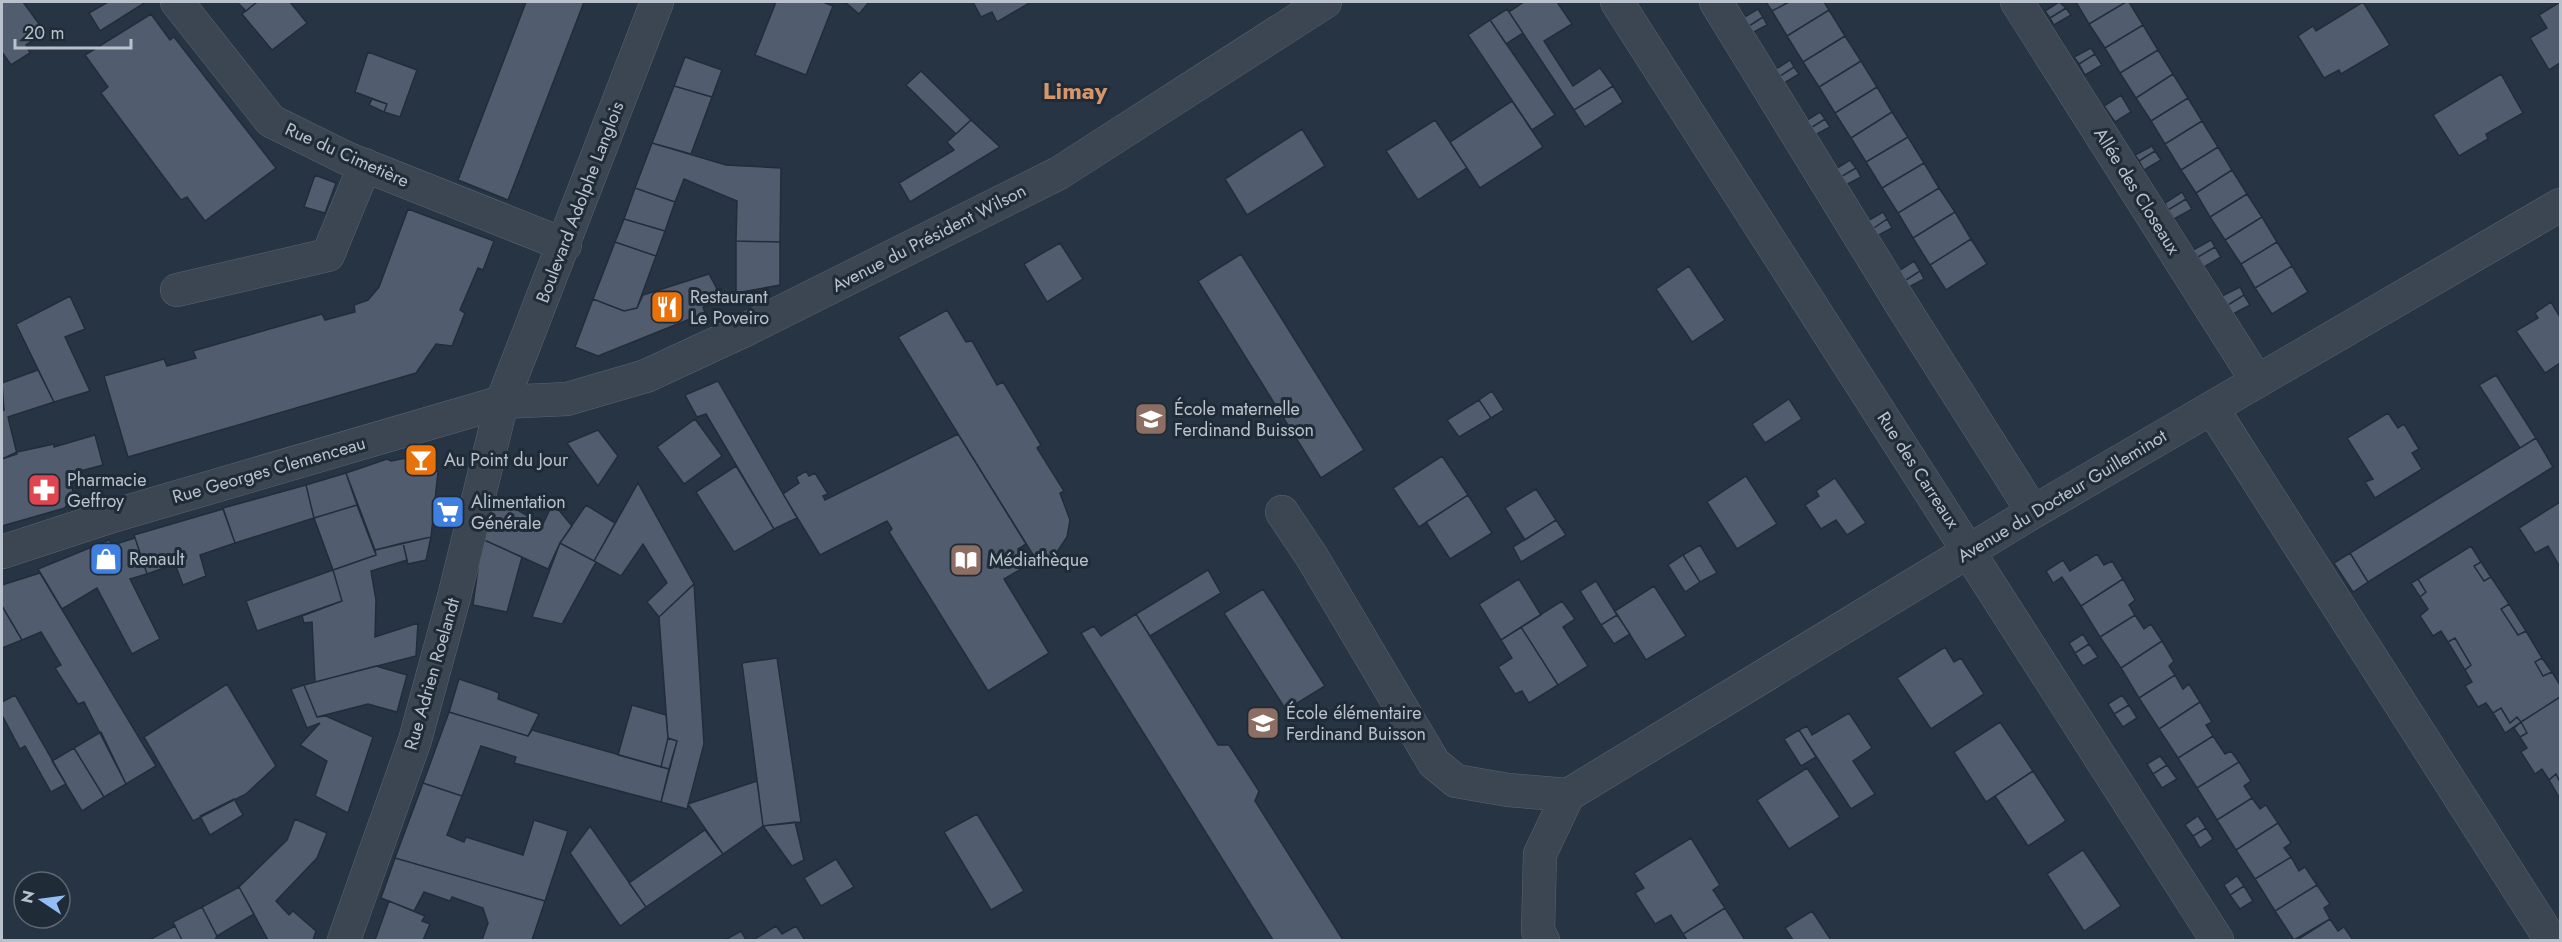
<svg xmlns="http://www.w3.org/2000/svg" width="2562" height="942" font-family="Jost,sans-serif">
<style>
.building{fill:#515d6e;stroke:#222d3a;stroke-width:1.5}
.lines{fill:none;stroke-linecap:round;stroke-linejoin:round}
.minor-casing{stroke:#5a6470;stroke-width:34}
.minor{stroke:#3c4653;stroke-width:33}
.labels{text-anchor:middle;stroke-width:6;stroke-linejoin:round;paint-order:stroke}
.street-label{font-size:18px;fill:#b9c1cc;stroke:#202b38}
.poi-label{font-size:18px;fill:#b9c1cc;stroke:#202b38;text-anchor:start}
.district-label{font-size:24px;font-weight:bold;fill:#d5966b;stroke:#202b38}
</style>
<rect width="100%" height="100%" fill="#273443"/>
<path class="building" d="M2,2H23L45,32L26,45L30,53L11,65L2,52Z
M108,2H146L100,31L89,13Z
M237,2H257L246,11Z
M257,2H290L307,23L272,50L242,14Z
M526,2H584L508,200L458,180Z
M776,2H823L833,6L806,75L755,55Z
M845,2H869L859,14Z
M973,2H1031L997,22L992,12L981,17Z
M1524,2H1557L1572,24L1544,41L1573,86L1600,68L1613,86L1574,110L1509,12Z
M1766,2H1789L1772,11Z
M1789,2H1824L1829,10L1787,36L1772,11Z
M2059,2L2066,8L2050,18L2045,11Z
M2076,2H2126L2089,24Z
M2126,2H2129L2143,25L2105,48L2089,24Z
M2363,2L2390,45L2341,74L2339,70L2324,78L2298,36L2313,26L2316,31Z
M2560,2V63L2549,70L2530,38L2547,28L2539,15Z
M2066,8L2071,15L2054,25L2050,18Z
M1507,9L1523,33L1506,44L1490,20Z
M1758,9L1763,17L1746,28L1741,19Z
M1829,10L1845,36L1803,62L1787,36Z
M151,14L170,40L174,37L276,168L205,221L187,197L181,200L101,93L108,87L85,55Z
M1763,17L1767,25L1750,34L1746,28Z
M1490,20L1555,115L1532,130L1468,35Z
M2143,25L2158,50L2120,73L2105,48Z
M1845,36L1861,61L1819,87L1803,62Z
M2091,48L2095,54L2079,64L2074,57Z
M2158,50L2173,74L2136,98L2120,73Z
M368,52L417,70L400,117L384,112L387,104L355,92Z
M2095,54L2102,65L2085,75L2079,64Z
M685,57L722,70L712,97L674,86Z
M1790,60L1794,67L1777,78L1773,71Z
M1861,61L1877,87L1835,113L1819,87Z
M1794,67L1799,74L1781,85L1777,78Z
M921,71L971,120L956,134L906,85Z
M2173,74L2188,98L2151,121L2136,98Z
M2501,74L2523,113L2486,134L2488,139L2459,156L2433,115Z
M674,86L712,97L691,154L652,143Z
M1613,86L1623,102L1585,127L1574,110Z
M1877,87L1892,112L1851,138L1835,113Z
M2121,95L2131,112L2115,122L2104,106Z
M2188,98L2202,121L2165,144L2151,121Z
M372,99L387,104L384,112L369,105Z
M1512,101L1543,147L1480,188L1450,142Z
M1820,112L1825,119L1809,129L1804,122Z
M1892,112L1908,137L1866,162L1851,138Z
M1825,119L1830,127L1813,136L1809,129Z
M971,120L1000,147L910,202L899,183L954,150L947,142Z
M1435,120L1467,168L1418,200L1386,151Z
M2202,121L2218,147L2181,170L2165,144Z
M1302,129L1325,166L1247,215L1225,179Z
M1908,137L1924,163L1882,188L1866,162Z
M652,143L726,165L781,168L780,242L736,241L737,201L684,179L675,202L635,188Z
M2152,146L2155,151L2139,161L2135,155Z
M2218,147L2232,170L2196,193L2181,170Z
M2155,151L2161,160L2144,170L2139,161Z
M1850,160L1856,168L1839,178L1834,170Z
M1924,163L1939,188L1898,213L1882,188Z
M1856,168L1861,177L1844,186L1839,178Z
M2232,170L2247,194L2210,217L2196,193Z
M315,175L336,183L325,213L304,207Z
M635,188L675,202L665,231L624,219Z
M1939,188L1955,212L1913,238L1898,213Z
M2182,192L2186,199L2168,210L2165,203Z
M2247,194L2262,217L2225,240L2210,217Z
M2186,199L2192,209L2174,219L2168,210Z
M408,209L494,241L483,270L478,268L460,310L465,313L452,346L436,344L416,373L128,457L104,376L164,359L167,366L196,358L193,351L322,314L325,320L355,312L354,305L368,300L379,287Z
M1883,212L1887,219L1871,230L1866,222Z
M1955,212L1971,239L1930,265L1913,238Z
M2262,217L2277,242L2241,264L2225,240Z
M624,219L665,231L656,256L615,242Z
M1887,219L1892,228L1875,237L1871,230Z
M1971,239L1987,264L1946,290L1930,265Z
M2211,240L2215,247L2198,257L2193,250Z
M736,241L780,242V285L736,293Z
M615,242L656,256L637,308L624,311L593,299Z
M2277,242L2292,266L2255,288L2241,264Z
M1060,243L1083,279L1047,302L1024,264Z
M2215,247L2221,257L2204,267L2198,257Z
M1241,254L1364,450L1321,478L1198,281Z
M1914,261L1920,271L1903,282L1897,272Z
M1689,266L1725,320L1692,342L1656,289Z
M2292,266L2308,292L2272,314L2255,288Z
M1920,271L1924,279L1907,288L1903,282Z
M709,274L724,302L703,307L705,313L598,356L575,347L593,299L624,311L637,308L643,295Z
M2240,287L2244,295L2228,305L2222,296Z
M2244,295L2250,305L2233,314L2228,305Z
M70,296L85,329L65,337L90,391L54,402L16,324Z
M2551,302L2560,317V363L2545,373L2516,331L2538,318L2535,313Z
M947,310L966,342L972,341L997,385L1003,382L1041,445L1037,448L1064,491L1060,493L1070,520L1067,537L1053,558L1040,566L898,337Z
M38,370L54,402L8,417L17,454L2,459V411L4,410L2,383Z
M2496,375L2536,438L2520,448L2479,385Z
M718,381L797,518L774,529L706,414L697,417L685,395Z
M1492,391L1504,410L1491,418L1479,400Z
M1789,399L1802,419L1765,443L1752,424Z
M1479,400L1491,418L1459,437L1447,420Z
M2388,413L2398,428L2404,424L2419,449L2412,453L2422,469L2375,498L2365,482L2373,479L2347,438Z
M695,419L722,456L684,484L657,447Z
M598,430L618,456L598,486L567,443Z
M958,434L1026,544L1018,549L1028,565L1004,579L1049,653L988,691L889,532L892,529L887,521L820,555L783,494L799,483L796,477L806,471L809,476L815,473L828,494L823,496L825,500Z
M95,435L103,465L69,474L73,492L65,508L2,526V459L17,452L54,444V447Z
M2536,438L2553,467L2368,582L2350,553Z
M421,455L438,472L431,537L375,550L346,473L387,459L391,461Z
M1442,456L1468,495L1419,527L1393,488Z
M736,466L774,529L734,552L696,492Z
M346,473L357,505L314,518L306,485Z
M1746,476L1777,524L1737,549L1707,502Z
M1835,478L1866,523L1847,535L1836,520L1821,529L1805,505L1819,496L1816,491Z
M638,483L694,584L659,617L647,602L667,583L643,544L621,576L594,561Z
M306,485L314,518L235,543L223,508Z
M1536,489L1556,520L1525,540L1505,508Z
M486,492L528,516L525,523L540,530L553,503L572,526L560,543L548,569L482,539Z
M1468,495L1492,533L1450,559L1426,522Z
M2560,502V567L2548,546L2535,553L2519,528Z
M357,505L376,555L333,570L314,518Z
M586,505L615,523L594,561L560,543Z
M223,509L235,543L200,555L206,576L183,585L175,564L147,574L134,535Z
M1556,520L1566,535L1521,562L1513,547Z
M431,537L426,560L408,564L403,543Z
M135,538L147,574L130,579L160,639L132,654L97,588L62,609L38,569L109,540L113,545Z
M482,539L522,557L507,612L473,605Z
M403,543L407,560L371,571L376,600L375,637L418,623L416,656L315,682L312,622L304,623L302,616L342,601L333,570L376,555L375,550Z
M560,543L596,562L562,624L532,617Z
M1700,545L1717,573L1700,582L1683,555Z
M2471,546L2481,562L2474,566L2484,581L2491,577L2509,604L2501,609L2518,635L2526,631L2542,658L2535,662L2543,676L2552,672L2560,685V697L2521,722L2517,717L2510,723L2501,708L2493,713L2486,703L2478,707L2465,686L2472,682L2465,670L2471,665L2455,638L2448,642L2441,631L2433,636L2420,616L2428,609L2420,597L2426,592L2418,579Z
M2350,553L2368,582L2353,592L2334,563Z
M2097,554L2104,565L2112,561L2123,579L2081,606L2062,577L2053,583L2046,571L2063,560L2070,571Z
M1683,555L1700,582L1685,592L1668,565Z
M2481,562L2491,577L2484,581L2474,566Z
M333,570L342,601L257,631L246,601Z
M1208,570L1221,593L1150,636L1136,614Z
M40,573L156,766L126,784L84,702L78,704L55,668L61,665L41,632L22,640L2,606V585Z
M1519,579L1541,615L1501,640L1479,604Z
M2123,579L2135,600L2129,605L2135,615L2100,637L2081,606Z
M2418,579L2426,592L2420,597L2411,583Z
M1596,581L1617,615L1601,625L1580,591Z
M694,584L704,744L687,809L661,802L677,741L668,738L659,617Z
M1654,586L1686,636L1646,660L1615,611Z
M1263,589L1325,686L1286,710L1224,613Z
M1562,601L1575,619L1563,627L1588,666L1558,685L1521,627Z
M2509,604L2526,631L2518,635L2501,609Z
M2,606L22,640L2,648Z
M1136,614L1218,745H1229L1259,791L1255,801L1343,940H1273L1081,633L1094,626L1101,636Z
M1617,615L1630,634L1614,644L1601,625Z
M2135,615L2144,629L2151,624L2162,641L2121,668L2100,637Z
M1521,627L1558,685L1529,703L1522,691L1515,694L1498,667L1512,658L1501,640Z
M2083,634L2089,644L2075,653L2069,643Z
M2455,638L2471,665L2465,670L2448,642Z
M2162,641L2174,661L2169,666L2175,675L2139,698L2121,668Z
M2089,644L2098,657L2083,666L2075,653Z
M1945,647L1954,662L1961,658L1984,694L1931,729L1897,678Z
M777,658L801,822L763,826L742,663Z
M2542,658L2552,672L2543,676L2535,662Z
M376,666L407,675L397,712L368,704L317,717L304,685Z
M2175,675L2183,689L2189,684L2200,702L2159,729L2139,698Z
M459,679L492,690L499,693L498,699L539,714L528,736L449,712Z
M227,684L276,766L246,794L193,821L144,737Z
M304,685L317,717L326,716L373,737L348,813L315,796L327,761L300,745L320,723L307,728L291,689Z
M15,695L66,784L51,792L25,746L20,749L2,715V702Z
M2122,695L2129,705L2114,714L2108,704Z
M2560,697V782L2556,774L2549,780L2542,769L2535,774L2521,752L2527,748L2520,737L2527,733L2521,722Z
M2200,702L2212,722L2206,725L2213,736L2178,758L2159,729Z
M632,705L666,715L668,738L661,767L618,755Z
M2129,705L2137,718L2123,727L2114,714Z
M2501,708L2510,723L2517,717L2521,722L2505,733L2493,713Z
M449,712L528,736L532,730L669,769L661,802L514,763L516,757L481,746L462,796L423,783Z
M1849,713L1872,748L1853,761L1875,794L1851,809L1799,730L1807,726L1812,735Z
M2000,722L2033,771L1986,802L1954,752Z
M2521,722L2527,733L2520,737L2514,728Z
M1799,730L1816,757L1801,766L1784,739Z
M101,732L126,784L104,797L74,748Z
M2213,736L2225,754L2231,751L2239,762L2197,788L2178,758Z
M668,738L677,741L669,769L661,767Z
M74,748L104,797L82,811L52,761Z
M2160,756L2167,765L2153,774L2147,764Z
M2239,762L2251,781L2244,786L2252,798L2217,820L2197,788Z
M2167,765L2177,779L2162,788L2153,774Z
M1807,768L1840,817L1789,849L1757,800Z
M2033,771L2066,821L2028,846L1995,796Z
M2556,774L2560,782V799L2549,780Z
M757,781L763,826L723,854L688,804Z
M423,783L462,796L447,835L464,842L466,837L523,855L534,820L568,831L545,901L395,858Z
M2252,798L2260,809L2266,805L2278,823L2236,850L2217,820Z
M234,799L243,815L210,835L200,816Z
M977,814L1024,891L991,910L944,832Z
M2198,816L2206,828L2193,836L2185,825Z
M295,819L327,833L317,858L276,901L289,915L293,911L316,931L313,940H268L239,887L287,840Z
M795,822L804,860L792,866L763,826Z
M2278,823L2291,843L2284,848L2291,857L2255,879L2236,850Z
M590,826L646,907L620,926L570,853Z
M2206,828L2213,839L2200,848L2193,836Z
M705,830L723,854L646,907L629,883Z
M1691,838L1720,885L1713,890L1725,908L1683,934L1671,915L1655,924L1635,893L1644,888L1634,873Z
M2083,850L2121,906L2084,931L2047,874Z
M2291,857L2299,871L2305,867L2317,885L2275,911L2255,879Z
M395,858L545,901L532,940H482L488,923L483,908L452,897L450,901L424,892L414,911L381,898Z
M836,859L854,887L821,906L804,878Z
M2237,876L2244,886L2230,895L2224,885Z
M2317,885L2330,904L2324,908L2330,919L2294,940L2275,911Z
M2244,886L2253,901L2240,909L2230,895Z
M239,887L254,914L217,936L202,907Z
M389,901L425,916L422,921L430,924L423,940H375Z
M202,907L217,936L215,940H182L173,922Z
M1725,908L1745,940H1687L1683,934Z
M1812,911L1831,940H1793L1785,928Z
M2330,919L2338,931L2344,927L2353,940H2297Z
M175,926L182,940H152L151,939Z
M776,926L782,934L796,926L805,940H753Z
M741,931L746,940H725Z"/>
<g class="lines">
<g class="minor-casing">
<path id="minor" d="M177,2L271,121L346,158L565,245
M1617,2L2217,940
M1716,2L1905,310L2033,512
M2017,2L2257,381
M177,290L328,255L365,165
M2212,408L2551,940
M1282,512L1312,557L1434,763L1456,781L1508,790L1568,795
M2,552L109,517L502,402L567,399L646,376L745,330L1059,173L1325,2
M1568,795L2033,512L2560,205
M344,940L415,740L454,597L502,402L657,2
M1543,940L1538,931L1540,854L1568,795"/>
</g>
<use href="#minor" class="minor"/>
</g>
<defs>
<g id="restaurant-square" transform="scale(1.725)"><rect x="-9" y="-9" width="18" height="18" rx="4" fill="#e8710a" stroke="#202b38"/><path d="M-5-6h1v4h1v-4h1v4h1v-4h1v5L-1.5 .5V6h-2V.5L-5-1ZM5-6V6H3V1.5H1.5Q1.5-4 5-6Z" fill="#fff"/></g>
<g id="school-square" transform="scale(1.725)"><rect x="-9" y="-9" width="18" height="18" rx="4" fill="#8d6e63" stroke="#202b38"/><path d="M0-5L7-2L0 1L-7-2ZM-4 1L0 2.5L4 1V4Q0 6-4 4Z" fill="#fff"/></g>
<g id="bar-square" transform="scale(1.725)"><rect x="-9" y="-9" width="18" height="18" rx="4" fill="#e8710a" stroke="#202b38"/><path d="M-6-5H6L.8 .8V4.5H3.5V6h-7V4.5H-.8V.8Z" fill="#fff"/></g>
<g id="pharmacy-square" transform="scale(1.725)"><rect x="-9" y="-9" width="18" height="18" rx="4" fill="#e0444e" stroke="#202b38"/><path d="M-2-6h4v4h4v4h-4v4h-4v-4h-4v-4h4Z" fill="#fff"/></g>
<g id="supermarket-square" transform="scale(1.725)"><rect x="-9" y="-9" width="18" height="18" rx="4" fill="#3f7fe0" stroke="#202b38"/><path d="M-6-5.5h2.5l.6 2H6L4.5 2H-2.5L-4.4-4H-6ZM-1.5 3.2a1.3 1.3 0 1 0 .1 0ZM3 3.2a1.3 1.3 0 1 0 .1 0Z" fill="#fff"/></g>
<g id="shop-square" transform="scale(1.725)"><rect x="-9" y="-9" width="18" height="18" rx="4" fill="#3f7fe0" stroke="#202b38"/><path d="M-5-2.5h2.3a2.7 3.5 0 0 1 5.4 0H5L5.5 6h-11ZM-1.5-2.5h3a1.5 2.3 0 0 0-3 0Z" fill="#fff"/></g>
<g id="library-square" transform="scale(1.725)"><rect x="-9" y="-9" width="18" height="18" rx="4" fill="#8d6e63" stroke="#202b38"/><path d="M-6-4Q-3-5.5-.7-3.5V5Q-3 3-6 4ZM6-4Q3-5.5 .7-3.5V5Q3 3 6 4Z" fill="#fff"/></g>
</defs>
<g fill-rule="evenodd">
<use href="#restaurant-square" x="667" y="307"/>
<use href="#school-square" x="1151" y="419"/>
<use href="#bar-square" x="421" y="460"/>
<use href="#pharmacy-square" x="44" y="490"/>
<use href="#supermarket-square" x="448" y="512"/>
<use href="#shop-square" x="106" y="559"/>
<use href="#library-square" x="966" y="560"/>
<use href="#school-square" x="1263" y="723"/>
</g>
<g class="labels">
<g class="street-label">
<text transform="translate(347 155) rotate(24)" y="6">Rue du Cimetière</text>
<text transform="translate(2137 191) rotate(58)" y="6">Allée des Closeaux</text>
<text transform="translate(580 202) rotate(-69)" y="6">Boulevard Adolphe Langlois</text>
<text transform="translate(929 238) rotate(-27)" y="6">Avenue du Président Wilson</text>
<text transform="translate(269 470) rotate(-16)" y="6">Rue Georges Clemenceau</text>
<text transform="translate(1918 470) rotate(57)" y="6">Rue des Carreaux</text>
<text transform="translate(2062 496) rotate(-31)" y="6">Avenue du Docteur Guilleminot</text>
<text transform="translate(432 674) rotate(-74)" y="6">Rue Adrien Roelandt</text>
</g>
<g class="poi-label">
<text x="690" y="303">Restaurant<tspan x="690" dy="21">Le Poveiro</tspan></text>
<text x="1174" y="415">École maternelle<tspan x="1174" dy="21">Ferdinand Buisson</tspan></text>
<text x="444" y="466">Au Point du Jour</text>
<text x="67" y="486">Pharmacie<tspan x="67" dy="21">Geffroy</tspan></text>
<text x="471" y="508">Alimentation<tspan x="471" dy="21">Générale</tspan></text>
<text x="129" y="565">Renault</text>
<text x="989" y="566">Médiathèque</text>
<text x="1286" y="719">École élémentaire<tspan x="1286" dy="21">Ferdinand Buisson</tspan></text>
</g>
<g class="district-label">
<text x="1075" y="99">Limay</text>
</g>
</g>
<rect width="2562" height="942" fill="none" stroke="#b9c1cc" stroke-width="6"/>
<g transform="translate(42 900) rotate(283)"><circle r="28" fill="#202b38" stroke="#5d6773" stroke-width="1.5"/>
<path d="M0-4.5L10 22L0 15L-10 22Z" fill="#93bdf7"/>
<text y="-9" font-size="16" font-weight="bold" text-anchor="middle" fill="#b9c1cc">N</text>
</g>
<path d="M15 39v9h116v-9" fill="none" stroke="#b9c1cc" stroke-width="3"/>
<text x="24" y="39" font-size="18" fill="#b9c1cc" stroke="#202b38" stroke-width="4.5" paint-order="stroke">20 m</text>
</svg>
